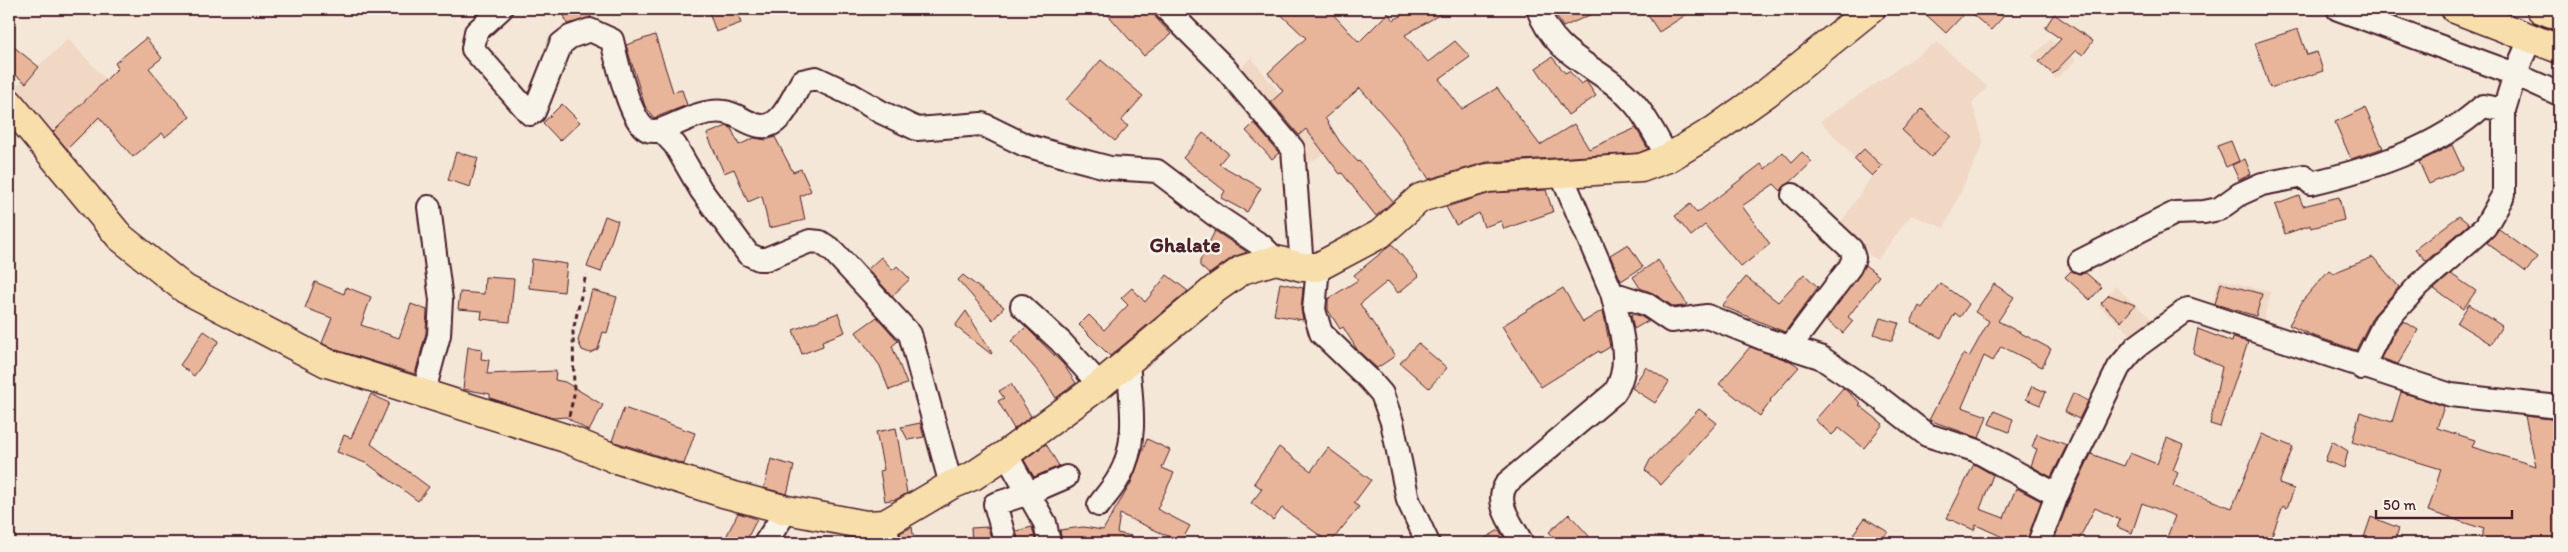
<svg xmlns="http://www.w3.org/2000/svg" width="2568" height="552" font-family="Itim,sans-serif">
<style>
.built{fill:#f0d8c5}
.building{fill:#e8b59a;stroke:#4a1f2b}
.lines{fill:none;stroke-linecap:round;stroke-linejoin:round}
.minor-casing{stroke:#4a1f2b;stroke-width:26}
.major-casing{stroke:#4a1f2b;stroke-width:31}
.highway-casing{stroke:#4a1f2b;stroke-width:31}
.path{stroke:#4a1f2b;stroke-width:3;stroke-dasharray:5 4;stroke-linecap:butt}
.minor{stroke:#f7f3e8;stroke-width:22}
.major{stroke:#f8deab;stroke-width:28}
.highway{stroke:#f8deab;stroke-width:28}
.labels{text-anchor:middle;stroke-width:5;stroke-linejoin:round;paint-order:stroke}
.district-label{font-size:21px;font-weight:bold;fill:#4a1f2b;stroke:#f7f3e8}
</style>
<rect width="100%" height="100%" fill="#f4e7d8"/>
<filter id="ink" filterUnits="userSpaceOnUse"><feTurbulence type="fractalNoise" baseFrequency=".02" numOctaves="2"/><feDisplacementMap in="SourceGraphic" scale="10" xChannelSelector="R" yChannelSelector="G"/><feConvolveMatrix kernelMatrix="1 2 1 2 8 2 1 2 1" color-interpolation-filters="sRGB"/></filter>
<g filter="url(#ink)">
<path class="built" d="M68,39L124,99L67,151L11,91Z
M2050,40L2076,60L2056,79L2032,56Z
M1937,42L1988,87L1972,103L1984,142L1944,228L1911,215L1877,260L1835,231L1872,176L1820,121Z
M1251,57L1325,153L1300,168L1233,78Z
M2219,279L2271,292L2262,326L2210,312Z
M2115,286L2159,326L2139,342L2099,306Z"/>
<path class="building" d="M562,9H588L591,18L567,24Z
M708,9H736L741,23L716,32Z
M1103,9H1153L1156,18L1171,34L1144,56Z
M1275,9H1328L1359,42L1388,13L1393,20L1415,9H1449L1405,35L1428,62L1455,41L1470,57L1439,79L1462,109L1497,88L1540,145L1574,124L1589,149L1636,128L1648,149L1638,153L1487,162L1429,179L1397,131L1360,88L1325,118L1340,142L1358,162L1359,161L1393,201L1376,216L1342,173L1340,174L1306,129L1299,135L1271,102L1283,91L1268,73L1306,38Z
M1552,9H1603L1563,27Z
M1656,9H1695L1659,32L1647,14Z
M1920,9H1954L1962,16L1946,33Z
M1966,9H1994L2003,17L1991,30Z
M2054,14L2093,41L2083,55L2076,50L2053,74L2039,62L2061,39L2045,28Z
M2298,29L2307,55L2317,52L2323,71L2270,88L2255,43Z
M655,35L673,92L682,90L687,105L654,118L645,106L626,45Z
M146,38L162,58L149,68L190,117L165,137L162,133L133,157L99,117L67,149L53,132L118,68L115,63Z
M9,43L39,67L26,83L9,70Z
M1552,57L1565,73L1569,71L1581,84L1586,81L1596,96L1568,115L1536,68Z
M1101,60L1143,96L1121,121L1128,126L1115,141L1066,100Z
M562,104L580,122L560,141L543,123Z
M2365,108L2383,148L2351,159L2335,122Z
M1922,109L1951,136L1931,157L1902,130Z
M1254,123L1279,153L1272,159L1246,131Z
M727,126L731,128L739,145L754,138L766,140L775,137L793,172L801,169L811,191L800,196L805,220L769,228L762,196L748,202L734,169L724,173L707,134Z
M1203,133L1228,153L1219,164L1261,188L1247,212L1221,198L1225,191L1183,158Z
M2231,141L2239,161L2226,167L2217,146Z
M2452,145L2463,169L2429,184L2419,162Z
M1864,149L1882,166L1872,176L1854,159Z
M456,152L478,158L470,187L448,180Z
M1783,152L1792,162L1802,152L1812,162L1781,191L1774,184L1742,206L1770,244L1741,267L1705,225L1691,236L1675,216L1690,204L1697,213L1761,164L1765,169Z
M2245,159L2251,174L2239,180L2232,165Z
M1546,190L1553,212L1504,229L1501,221L1484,227L1479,213L1456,225L1446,207L1491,193Z
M2299,196L2303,206L2339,197L2344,220L2311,228V225L2285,234L2275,205Z
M605,216L618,221L601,272L587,267Z
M2459,216L2469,224L2426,261L2415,249Z
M2499,229L2537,257L2526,272L2487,243Z
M1215,231L1247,252L1233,257L1209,274L1200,266V261Z
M1392,244L1419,276L1398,293L1388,281L1360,304L1395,356L1377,368L1358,351L1343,327L1340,329L1328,310V299L1358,280L1354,275Z
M1628,244L1643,267L1621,281L1610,255Z
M881,257L893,270L897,266L910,279L892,296L868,269Z
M2373,257L2399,287L2373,316L2356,350L2311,335L2289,325L2303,300L2329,270L2333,273Z
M532,259L567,264L564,292L529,288Z
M1658,260L1687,304L1684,306L1674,307L1653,293L1640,288L1633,277Z
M1865,265L1879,276L1848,317L1853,321L1843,333L1826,320Z
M2071,271L2079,274L2086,273L2102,287L2090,300L2065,277Z
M1804,274L1818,287L1785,332L1722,306L1746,277L1778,302Z
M2451,274L2476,291L2463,309L2434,289Z
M963,275L1004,307L993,320L958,280Z
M1167,275L1188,291L1110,356L1079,325L1089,315L1104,330L1128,305L1121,298L1132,288L1145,302Z
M485,277L514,279L510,322L481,319L482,311L458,309L460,292L484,294Z
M315,282L344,294L346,287L371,297L361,325L399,338L411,304L427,310L426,333L415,374L333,349L322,343L332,318L305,308Z
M1280,283L1303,288L1301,309L1303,320L1274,315Z
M1940,283L1969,304L1960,317L1955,313L1941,338L1911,322L1919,306L1922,308Z
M2221,283L2262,294L2256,316L2215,304Z
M1994,284L2014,297L1998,321L2051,349L2042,367L2001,346L1993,361L1984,356L1962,407L1987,416L1979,438L1929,420L1963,354L1969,357L1989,321L1975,312Z
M1563,288L1583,322L1603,310L1610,347L1600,353L1599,351L1541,387L1502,326Z
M592,290L617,297L607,333L603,332L598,349L590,353L582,350L578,341Z
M2109,295L2135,305L2121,322L2101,303Z
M2469,304L2502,326L2491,344L2457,323Z
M966,311L992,353L991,354L955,326Z
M838,313L845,332L822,341L823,346L802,354L793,330Z
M1633,314L1640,316L1648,321L1634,329L1631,315Z
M877,317L898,341L892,346L907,384L889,390L880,366L856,332Z
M1880,318L1899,323L1892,341L1874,334Z
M2404,321L2418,330L2398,364L2381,358L2396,330Z
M1026,327L1063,364L1076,383L1056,398L1042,376L1011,341Z
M2198,329L2232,342L2233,338L2248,342L2220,427L2210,424L2222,367L2193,353Z
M204,331L219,341L194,376L180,365Z
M1418,343L1447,368L1429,388L1400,363Z
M468,347L482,349L481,359L489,360L487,374L556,371L555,380L565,382L603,405L589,431L566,417L553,418L490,398V394L463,389Z
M1750,347L1792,362L1799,367L1770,400L1771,401L1760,416L1719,384Z
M1646,367L1669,382L1655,403L1632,388Z
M1011,384L1031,416L1014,429L998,401L1004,398L999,391Z
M2032,386L2046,392L2040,405L2026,399Z
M1843,388L1861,403L1859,405L1883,424L1864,448L1839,428L1832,435L1815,420Z
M2401,392L2444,406L2437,428L2475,440L2472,447L2536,466L2525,416L2559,420V543H2479L2484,529L2428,511L2441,469L2352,442L2360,412L2392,422Z
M2073,393L2088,401L2079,419L2065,412Z
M371,394L389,403L371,444L429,487L418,501L368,464L337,452L344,435L351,438Z
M624,408L695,433L684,464L612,441Z
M1699,409L1717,423L1661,485L1645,470L1650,460Z
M1994,411L2013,419L2009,432L1989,424Z
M920,423L924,437L908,440L901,427Z
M896,428L907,493L897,499L885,501L880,471L884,470L876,432Z
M2037,434L2067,445L2051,477L2031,466L2037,449L2032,447Z
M2262,434L2293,447L2279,484L2294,489L2287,508L2283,506L2269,543H2165L2175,516L2142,503L2132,533L2117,527L2120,520L2095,508L2077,543H2053L2069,500L2091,454L2124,466L2130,453L2157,464L2167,438L2183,445L2173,470L2178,473L2173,486L2232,508Z
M1147,439L1170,450L1162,468L1174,473L1157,509L1190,526L1181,542L1120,514L1117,533L1132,536L1131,543H1062L1060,530L1083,527L1103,530L1131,483Z
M2332,441L2348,451L2344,468L2325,461Z
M1046,444L1059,466L1034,477L1024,460Z
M1279,447L1311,471L1328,448L1371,480L1354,503L1359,507L1330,543L1282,508L1273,520L1251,503L1262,489L1254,483Z
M771,459L794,466L787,494L764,488Z
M1974,464L1993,475L1980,509L2004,518L2016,488L2041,501L2026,543H2016L1976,525L1974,530L1947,518Z
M738,513L757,519L745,543H723Z
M1569,514L1589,536L1581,543H1559L1549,532Z
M2371,517L2399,528L2394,543H2362Z
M1865,518L1888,532L1878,543H1864L1853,534Z
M912,527L914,540L902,543L900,533Z
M988,527L992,543H972L971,528Z
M1032,527L1036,543H1019L1016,531Z
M1499,530L1507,543H1477Z"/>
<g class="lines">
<g class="minor-casing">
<path id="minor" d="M501,9L476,32L473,49L530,114L534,112L561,44L570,37L590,30L612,40C616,58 630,121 646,129C651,132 656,131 661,130C680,123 703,109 724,112C735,113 745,122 756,125C780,133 792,98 802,81L816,78L850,94L881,112L917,129L982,124L1025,145L1064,156L1110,168L1157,171L1215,215L1262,246L1276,260
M1166,9L1224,67L1293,149L1302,267
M1538,9C1556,60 1601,65 1634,103C1648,119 1658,140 1668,158
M2338,9L2515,74L2559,94
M661,130L675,145L701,190L748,254L759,259H766L810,241L820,242L832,250L910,334L951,485
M1561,174L1612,293L1646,304L1671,321L1707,316L1767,340L1820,357L1868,389L1927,435L1975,450L2057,495
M2080,261L2175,213L2204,212L2219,209L2240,194L2262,184L2304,176L2311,183C2371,169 2437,148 2483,106L2504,110
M1318,267L1314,310L1321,333L1369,379L1382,394L1392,422L1408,500L1428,543
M1022,306L1061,342L1100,385
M1790,347L1850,267L1854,258L1851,249L1793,195
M2362,368L2385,322L2418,286L2485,227L2504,194V110L2515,74L2531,37
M423,395L439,335L441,300L429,207
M1006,454L1045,523L1049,543
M1099,505C1105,496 1114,487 1119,477C1139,442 1131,400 1128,362
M885,524L889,543
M765,543L787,510
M1006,543L995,504L1029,493L1066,477
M1522,543C1512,524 1493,502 1507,483L1614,393C1634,366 1619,323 1612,293
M2039,543L2057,495L2119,367L2136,347L2188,309L2451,395L2559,407"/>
</g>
<g class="major-casing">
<path id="major" d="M9,103L120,237L185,289L327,363L565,438L616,459L723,493L787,510L866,525L885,524L951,485L973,476L1006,454L1100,385L1215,289L1242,270L1276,260L1302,267H1318L1380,234L1420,198L1488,178L1641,168L1668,158L1716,129L1768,92L1871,9"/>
</g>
<g class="highway-casing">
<path id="highway" d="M2455,9L2559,49
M2541,9L2559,16"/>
</g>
<path class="path" d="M569,416L574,395L573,331L586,274"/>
<use href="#minor" class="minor"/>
<use href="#major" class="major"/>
<use href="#highway" class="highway"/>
</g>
</g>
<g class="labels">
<g class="district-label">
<text x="1185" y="252">Ghalate</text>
</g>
</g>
<rect width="2568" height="552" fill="none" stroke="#f7f3e8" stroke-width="30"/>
<rect x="15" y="15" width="2538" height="522" fill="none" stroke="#4a1f2b" stroke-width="2" filter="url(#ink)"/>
<path d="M2376 510v8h136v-8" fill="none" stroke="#4a1f2b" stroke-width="2.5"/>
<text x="2383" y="510" font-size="15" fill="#4a1f2b" stroke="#f7f3e8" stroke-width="4" paint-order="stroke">50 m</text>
</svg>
